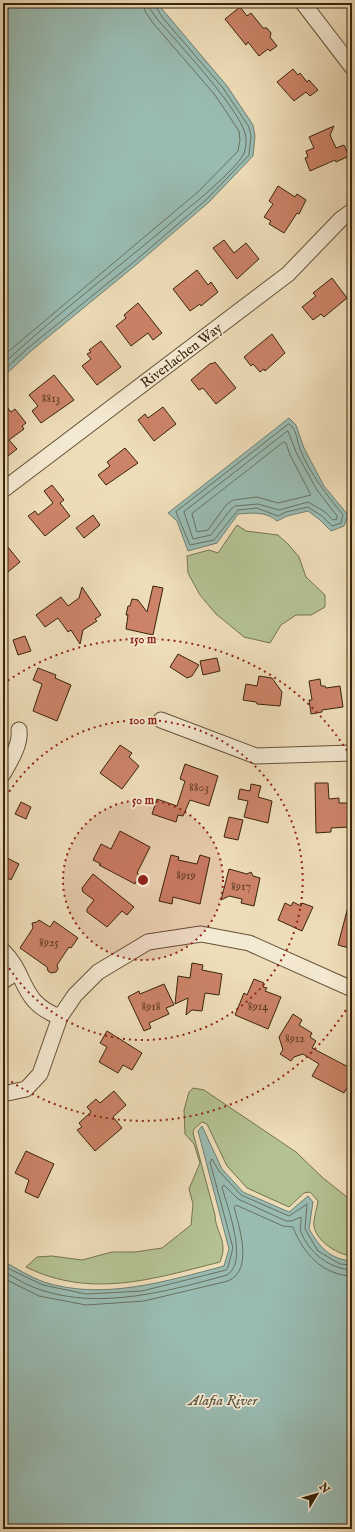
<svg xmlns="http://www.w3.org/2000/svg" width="355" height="1532" font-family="'IM FELL English',serif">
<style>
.green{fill:#b4c292;stroke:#76734f}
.water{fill:#99bbb2;stroke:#727f70}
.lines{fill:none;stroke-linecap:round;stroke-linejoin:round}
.shore{stroke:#68705f;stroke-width:1}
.building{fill:#cc8368;stroke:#38240c}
.minor-casing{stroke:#665237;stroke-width:17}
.minor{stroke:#f4e9d2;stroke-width:15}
.ring{fill:none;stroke:#8f2418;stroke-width:2;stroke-dasharray:2 4}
.labels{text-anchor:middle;stroke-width:3.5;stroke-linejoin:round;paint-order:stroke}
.number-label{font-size:12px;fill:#5d3c23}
.street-label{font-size:14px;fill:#38240c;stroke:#f4e9d2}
.water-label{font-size:15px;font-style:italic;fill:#55513e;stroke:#f4e9d2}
.centre{fill:#8f2418;stroke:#f4e9d2;stroke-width:2}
.ring-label{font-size:12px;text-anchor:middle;font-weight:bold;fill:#8f2418;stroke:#f4e9d2;stroke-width:3.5;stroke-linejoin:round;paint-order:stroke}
</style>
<rect width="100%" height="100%" fill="#eeddb9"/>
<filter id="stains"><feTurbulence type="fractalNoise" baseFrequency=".005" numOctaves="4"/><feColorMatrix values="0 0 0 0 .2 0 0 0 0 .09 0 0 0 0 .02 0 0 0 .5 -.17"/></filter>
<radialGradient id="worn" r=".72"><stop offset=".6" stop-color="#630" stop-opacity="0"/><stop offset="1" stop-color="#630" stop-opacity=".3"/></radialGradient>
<path class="green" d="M237,525L246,531L278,535L289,545L299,557L306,577L325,595V607L311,615H296L281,625L270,643L244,637L216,614L200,595L188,573L187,556L209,550L218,553Z
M193,1088L204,1090L296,1152L323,1178L352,1201V1256C338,1255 316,1241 314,1226C313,1219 317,1209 318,1201L310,1192L304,1193L289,1207L247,1188L227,1166L207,1124L202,1122L194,1129L193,1133L215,1215C215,1228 224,1238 223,1250C223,1254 221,1259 220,1262C153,1279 91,1299 26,1267L37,1257L52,1256L82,1260L112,1252H135L162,1248L191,1225L193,1204L189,1189L200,1163L194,1144L185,1134L184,1110L189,1092Z"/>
<path class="water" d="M3,3H157L227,86L253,125L255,136L253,156L209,202L137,264L31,351L3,377Z
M289,418L296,425L304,448L324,486L348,515L344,526L331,531L320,520L308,511L287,516L277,521C266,511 252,513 238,514L217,543L188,551L177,521L168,513Z
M202,1126L222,1169L243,1192L289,1212L308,1196L313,1202L309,1229C320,1247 329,1259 352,1261V1529H3V1261C16,1268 30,1277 44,1282C103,1301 167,1281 224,1266L229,1249L198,1131Z"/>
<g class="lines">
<path class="shore" d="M3,356L199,191L238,151L240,140L239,131L215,95L153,23L145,11L143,3
M3,364C61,310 126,262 186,210C199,200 239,166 244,153C246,149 246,142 246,138C245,114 176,41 158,20L150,9L149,3
M3,371L28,348L135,261L207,199L249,155L251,136L249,127L223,88L162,17L154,3
M289,424C297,429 297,441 300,449C310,474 327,495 343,515L341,523L332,526L322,516L308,507L286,512L278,516L257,508L238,510L214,540L190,545L176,512Z
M288,431L296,452L317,490L337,516V519L333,520L325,512L308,502L279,510L258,504L235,506L231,509L211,535L193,539L184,512Z
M284,442L286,443L290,455L311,495L278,503L257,497L233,500L226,505L208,530L197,532L192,514Z
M3,1266L43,1285L86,1294L142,1291L226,1270L228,1267L233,1248L210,1162L212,1159L219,1171L241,1195L289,1216L307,1204L305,1229L318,1251L340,1264L352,1265
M3,1271C15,1278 28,1286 41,1290C101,1310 169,1291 227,1275C249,1262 227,1207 222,1187L224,1185L238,1199L286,1221H292L301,1217C302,1222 299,1227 301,1232C309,1253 330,1269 352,1270
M3,1278L39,1296L86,1305L144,1301L228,1281C254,1270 239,1227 234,1207L236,1205L283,1226L293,1227C303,1253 322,1275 352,1276"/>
</g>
<path class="building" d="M240,7L247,16L251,13L263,28H267L271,33L270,37L277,46L270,51L268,49L259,56L248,42L246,45L225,19Z
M293,69L298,75L300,73L307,82L309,80L318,90L310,96L306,92L294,101L277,82Z
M334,126L330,135L336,148L344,145L349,156L336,162L335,160L310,171L305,158L308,157L306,151L314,148L309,137Z
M278,186L295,197L297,194L306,200L299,214L297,213L284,233L269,224L271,221L264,217L273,204L269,201Z
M224,240L234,253L246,243L259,259L237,279L213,248Z
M197,270L208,285L211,282L218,292L201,306L200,304L190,311L173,289Z
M332,278L347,298L324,317L321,314L313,320L302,307L316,296L313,293Z
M138,303L162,333L153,340L148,333L131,346L116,326L126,318L124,315Z
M272,334L285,353L265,371L264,369L260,372L253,364L251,366L244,357Z
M101,341L121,367L97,385L82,366L91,359L87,354L91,352L89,350Z
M215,362L236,388L216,404L203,388L199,390L191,380L211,363L212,364Z
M54,375L74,400L41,423L32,411L38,406L29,395Z
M3,402L11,412L15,409L26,423L22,426L24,429L9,440L17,449L8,456L3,450Z
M163,407L176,424L154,441L138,420L145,414L148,418Z
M125,448L138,463L106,485L98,475L110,466L107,462Z
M52,485L64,500L60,503L70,516L45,536L28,516L35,511L38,515L53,503L44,491Z
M93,515L100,525L84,538L76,528Z
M3,541L20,562L3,576Z
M153,586L163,588L153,635L126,629L128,615H126L128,606H130L132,599L138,600L147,612Z
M82,587L101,615L95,619L97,621L83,630L80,644L71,630L68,632L58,618L45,627L36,615L61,597L68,606L79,598Z
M25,636L31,651L18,655L13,640Z
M178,654L199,665L192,676L187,678L170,667Z
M217,658L220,671L203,675L200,661Z
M38,668L56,675L55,678L71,685L57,721L33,711L42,684L33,680Z
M259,676L272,678L282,692L280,706L257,704L256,702L243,700L246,684L257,686Z
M320,679L321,686H325L326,688L340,686L343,707L322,710V712L311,714L309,700H312L309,681Z
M120,745L132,753L129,757L139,766L122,789L100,773Z
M185,764L218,776L209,806L190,800L183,816L178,815L176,822L152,814L157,799L177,806L185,781L180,779Z
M315,783H328L329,799L339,798V803H349L350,827L331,828V832L316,833Z
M251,784L261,786L258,797L272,801L268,823L244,817L248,801L238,799L240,789L250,791Z
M21,802L31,807L26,819L15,814Z
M229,817L243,820L238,840L224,837Z
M120,831L150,847L137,873L139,875L135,884L99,865L101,864L93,860L101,844L111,849Z
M171,855L179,857L178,860L197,864L200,855L210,858L200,904L173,897L172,904L159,901Z
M3,856L19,864L11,880L3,876Z
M229,869L247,874L251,872L253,876L260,878L254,906L241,903L242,899L229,896L221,900Z
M93,874L134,907L127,915L122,911L107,927L87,912V909L94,900L83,892L82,888Z
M293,902L301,906L302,903L313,907L302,931L278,920L285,903L291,906Z
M349,903L352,904V935L349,948L338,945Z
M39,920L50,927L54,921L78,938L71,948L69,947L57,965L58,969L56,972L51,973L48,971L47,967L20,948L33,928L32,923L37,922Z
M192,963L203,965L202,970L222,974L219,995L205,993L202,1011L192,1010L186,1015L188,998L175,1004L178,976L190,978Z
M254,979L264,983L263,987L267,988L265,991L281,997L268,1029L235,1015L244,993L247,995Z
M164,984L174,1005L166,1008L169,1014L149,1023L151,1028L144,1031L128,997L139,991L140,994Z
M293,1014L302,1020L299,1025L312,1033L310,1037L316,1041L312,1048L352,1069V1084L349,1090L346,1089L344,1093L312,1076L319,1064L303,1054L294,1057L291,1061L280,1054L283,1050L279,1037Z
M107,1031L142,1053L132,1070L123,1065L118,1073L99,1062L107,1047L100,1043Z
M114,1091L126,1105L113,1117L122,1128L95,1151L77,1130L82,1127L79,1123L91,1112L87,1107L96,1099L100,1103Z
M26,1151L54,1164L38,1198L25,1192L29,1180L15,1173Z"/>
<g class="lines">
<g class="minor-casing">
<path id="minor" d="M303,3L352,67
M3,490L288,274L341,219L352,211
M161,720L256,756L352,753
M3,774C10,761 21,745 19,730
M3,951C28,975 19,1002 60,1017
M3,981L17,972
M3,1094L26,1089L40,1074L60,1017L75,995L98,972L148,942L201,934L249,943L352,989"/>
</g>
<use href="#minor" class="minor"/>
</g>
<circle cx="143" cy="880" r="80" fill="#8f2418" fill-opacity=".12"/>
<g class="ring">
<circle cx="143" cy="880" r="80"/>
<path d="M3 802A160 160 0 1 1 3 958"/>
<path d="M352 1000A241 241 0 0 1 3 1076M3 684A241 241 0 0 1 352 759"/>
</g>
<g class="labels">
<g class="number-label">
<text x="51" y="402">8813</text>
<text x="199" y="791">8803</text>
<text x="186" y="879">8919</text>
<text x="241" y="890">8917</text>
<text x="49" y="946">8925</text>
<text x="151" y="1010">8918</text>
<text x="258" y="1010">8914</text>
<text x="295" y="1042">8912</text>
</g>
<g class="street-label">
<text transform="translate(181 355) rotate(-37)" y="5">Riverlachen Way</text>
</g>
<g class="water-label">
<text x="223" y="1405">Alafia River</text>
</g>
</g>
<circle cx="143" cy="880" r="6" class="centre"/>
<g class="ring-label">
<text x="143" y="643">150 m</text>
<text x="143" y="724">100 m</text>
<text x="143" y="804">50 m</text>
</g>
<rect width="355" height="1532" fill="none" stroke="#eeddb9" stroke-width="16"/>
<rect x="4" y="4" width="347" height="1524" fill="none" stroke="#38240c" stroke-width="2"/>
<rect x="8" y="8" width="339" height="1516" fill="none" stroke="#38240c"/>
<g transform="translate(317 1494) rotate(52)" stroke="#f4e9d2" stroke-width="3" paint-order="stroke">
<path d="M0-3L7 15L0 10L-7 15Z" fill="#38240c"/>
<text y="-6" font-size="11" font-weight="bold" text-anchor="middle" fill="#38240c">N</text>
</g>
<rect width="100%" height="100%" filter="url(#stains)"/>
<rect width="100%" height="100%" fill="url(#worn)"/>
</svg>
